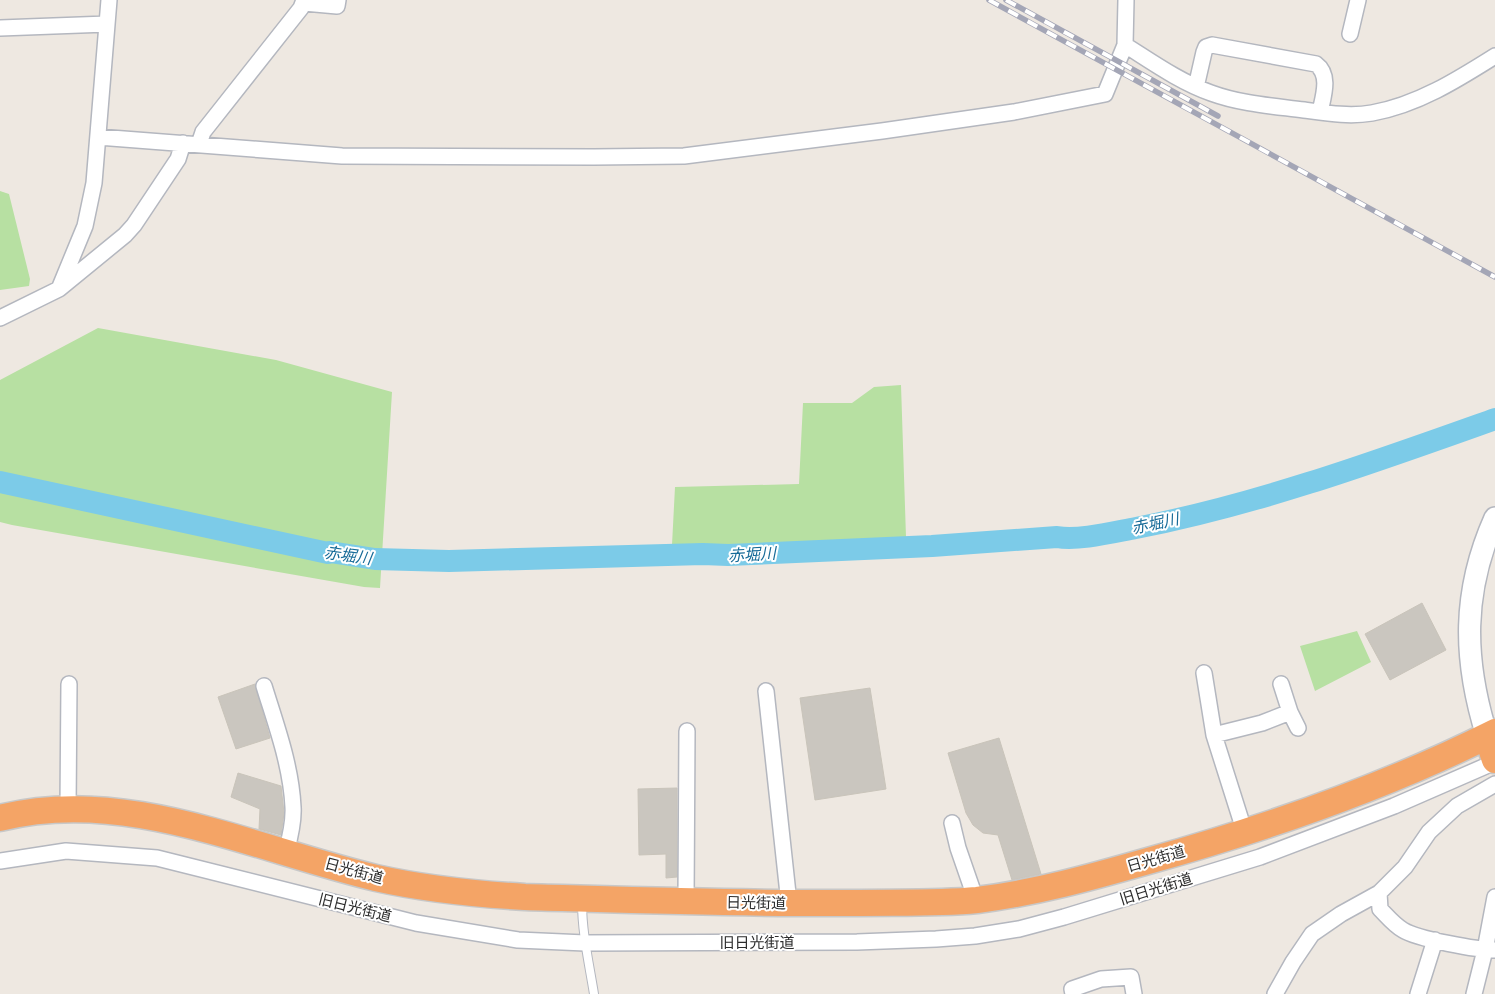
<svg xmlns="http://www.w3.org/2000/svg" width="1495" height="994" font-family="'Sofia Sans Condensed','Noto Sans JP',sans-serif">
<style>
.green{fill:#b7e0a2}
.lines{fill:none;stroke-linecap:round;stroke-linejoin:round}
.river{stroke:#7ccbe8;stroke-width:22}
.building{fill:#cac6bf;stroke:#c9c4ba}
.lane-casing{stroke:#b4b7bf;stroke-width:10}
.street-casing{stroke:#b4b7bf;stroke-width:18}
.secondary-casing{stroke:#b4b7bf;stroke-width:24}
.highway-casing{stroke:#c8c8c8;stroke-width:29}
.lane{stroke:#fff;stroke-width:8}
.street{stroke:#fff;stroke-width:15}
.secondary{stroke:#fff;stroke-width:21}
.highway{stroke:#f4a466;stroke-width:26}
.rail-casing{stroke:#a4a6b6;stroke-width:5.5}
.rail{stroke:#fff;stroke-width:4;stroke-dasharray:11;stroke-linecap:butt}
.labels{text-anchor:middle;stroke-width:4;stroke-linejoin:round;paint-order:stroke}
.street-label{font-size:15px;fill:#2d2d2d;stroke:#fff}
.water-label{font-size:16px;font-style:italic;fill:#176b98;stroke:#fff}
</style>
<rect width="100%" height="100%" fill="#eee8e1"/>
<path class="green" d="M0,191L9,194L30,279L29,286L0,290Z
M98,328L276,360L392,392L380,588L364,587L12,525L0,522V380Z
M901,385L906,537L826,543L672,545L675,487L799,484L803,403H852L874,387Z
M1357,631L1371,662L1315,691L1300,646Z"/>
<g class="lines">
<path class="river" d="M0,482L328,553L330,552L375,559L449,561L703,554L728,555L932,546L1057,537C1078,541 1114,532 1136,528C1259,504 1377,461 1495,419"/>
</g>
<path class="building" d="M1422,603L1446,650L1390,680L1365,634Z
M255,684L270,738L236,749L218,697Z
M870,688L886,789L815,800L800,698Z
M999,738L1041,874L1012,880L998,835L983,833L973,825L966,813L948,753Z
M238,773L281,786L284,813L281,835L259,829L260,809L231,797Z
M677,788V877L666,878V854L639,855L638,789Z"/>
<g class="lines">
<g class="lane-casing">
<path id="lane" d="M582,902C582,933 589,963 594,994"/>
</g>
<g class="street-casing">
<path id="street" d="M304,3L337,6L338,0
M0,28L107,24
M1350,34L1358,0
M1125,45C1152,62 1180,82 1211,93C1241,104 1273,106 1304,110C1326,113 1349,117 1372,113C1417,105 1457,80 1495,56
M1196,87L1204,52L1206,47L1212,45L1316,64C1331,75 1323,97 1320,112
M98,137L342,156L594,157L684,156L882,131L1014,112L1105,94L1125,45L1126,0
M199,144L203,132L301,8L304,0
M59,289L85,226L94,183L109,0
M0,318L59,289L125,235L134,225L178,159L183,143
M1204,673L1214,735L1245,833
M1281,684L1290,712L1298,728
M264,686C276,725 291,765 293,807C294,822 290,838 286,853
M766,691L789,903
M1214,735L1262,723L1290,712
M68,808L69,684
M952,823L958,848L976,900
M0,861L66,851L157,858L416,923L518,940L585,943L857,942L936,939L975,936L1019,929L1064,917L1260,857L1394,806L1495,762
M1379,893L1380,909C1387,916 1394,925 1403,930C1417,939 1478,950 1495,950
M686,901L687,731
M1073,994L1072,989L1101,979L1131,977L1134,994
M1275,994L1293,962L1312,934L1341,914L1379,893L1405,867L1429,832L1457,806L1495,784
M1418,994L1435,940
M1474,994L1485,950L1495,897"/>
</g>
<g class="secondary-casing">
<path id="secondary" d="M1487,736C1463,659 1462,592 1495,518"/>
</g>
<g class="highway-casing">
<path id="highway" d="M1487,736L1495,760
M0,818C126,786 254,849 376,878C425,889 475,894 525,897C634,900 743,904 851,903C893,902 935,904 977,900C1035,893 1092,877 1148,861C1267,828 1384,788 1495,732"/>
</g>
<use href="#lane" class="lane"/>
<use href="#street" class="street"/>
<use href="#secondary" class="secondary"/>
<use href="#highway" class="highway"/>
<g class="rail-casing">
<path id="rail" d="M989,0L1495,277
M1006,0L1218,116"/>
</g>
<use href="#rail" class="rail"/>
</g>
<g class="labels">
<g class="street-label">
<text transform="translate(1156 859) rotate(-16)" y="5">日光街道</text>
<text transform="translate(354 871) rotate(15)" y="5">日光街道</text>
<text transform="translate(1156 889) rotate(-17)" y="5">旧日光街道</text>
<text transform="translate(756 903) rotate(1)" y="5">日光街道</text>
<text transform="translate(355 908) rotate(14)" y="5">旧日光街道</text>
<text x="757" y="948">旧日光街道</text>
</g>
<g class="water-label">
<text transform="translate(1155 523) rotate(-12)" y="6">赤堀川</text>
<text transform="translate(752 554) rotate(-3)" y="6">赤堀川</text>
<text transform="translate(348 555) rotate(8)" y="6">赤堀川</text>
</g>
</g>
</svg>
